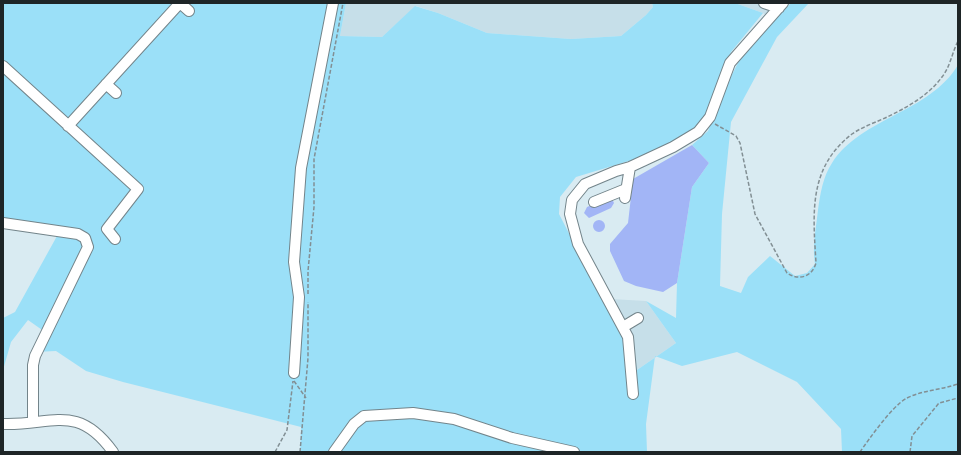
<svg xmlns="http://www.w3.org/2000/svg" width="961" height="455" font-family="Roboto,sans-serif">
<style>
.built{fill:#c6dfe9}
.green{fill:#9be0f8}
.water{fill:#a2b5f6}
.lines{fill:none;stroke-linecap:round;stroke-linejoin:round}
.minor-casing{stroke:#73848a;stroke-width:12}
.path{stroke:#828f94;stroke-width:1.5;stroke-dasharray:4 2;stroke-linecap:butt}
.minor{stroke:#fff;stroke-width:10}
</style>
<rect width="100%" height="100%" fill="#d9ebf2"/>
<path class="built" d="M346,3H652L653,7L646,15L621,36L571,39L487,33L438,13L416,6L382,37L340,36Z
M735,3H791L774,21L763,13Z
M611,299L646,301L676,343L637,370L632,338Z"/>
<path class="green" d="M3,3H346L340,36L382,37L415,6L438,13L487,33L571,39L621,36L646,15L653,7L652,3H735L763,13L731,52L705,118L697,129L642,157L576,177L560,197L559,214L624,340L633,343L637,370L676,343L646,301L676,318L677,283L692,187L709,163L692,145L708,131L722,94L741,57L791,3H809L777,37L731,122L722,214L720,286L741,293L748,277L770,256L795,276L807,273L815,264C812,246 816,229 818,210C820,195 823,176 832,163C862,117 929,113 958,65L957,452H842L841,429L797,382L737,352L682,366L655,356L646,424L647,452H300L301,427L123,382L86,371L56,351L35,352L45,332L28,320L11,342L3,370V318L15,312L57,236L3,219Z"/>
<path class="water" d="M692,145L709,163L692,187L677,283L663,292L636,286L624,281L610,251V244L628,223L633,179Z
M608,199L613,201L614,203L611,208L589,218L584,213L587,207Z
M593 226a6 6 0 1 1 12 0a6 6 0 1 1-12 0Z"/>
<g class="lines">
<g class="minor-casing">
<path id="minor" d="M180,3L189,11
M764,3L779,8
M3,66L138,189L107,229L115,239
M106,84L116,93
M68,126L180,3
M625,198L630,167
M594,202L626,189
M3,223L78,234L85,238L88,247L35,356L33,365V422
M623,327L638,318
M294,373L299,297L294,262L301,168L333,3
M633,394L628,337L578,244L570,214L572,200L585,184L616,171L630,167L673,147L698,132L710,117L730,63L783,3
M3,424C51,426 77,402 113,452
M334,452L354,424L364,416L413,413L454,419L512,438L574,452"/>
</g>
<path class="path" d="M715,124L736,136L740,143L755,214L787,273C799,281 812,277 816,263C813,213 808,168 852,134C862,127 874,123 885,118C906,108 928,96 942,77C950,67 952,53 958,41
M308,294V271L314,207V159L343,3
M294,381L306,398
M275,452L287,430L293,381
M300,452L308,358V302
M860,452C869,439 893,405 907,398C923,390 941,390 958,384
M910,452L912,436L939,403L958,398"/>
<use href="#minor" class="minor"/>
</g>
<rect width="961" height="455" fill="none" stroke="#1e2527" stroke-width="8"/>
</svg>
